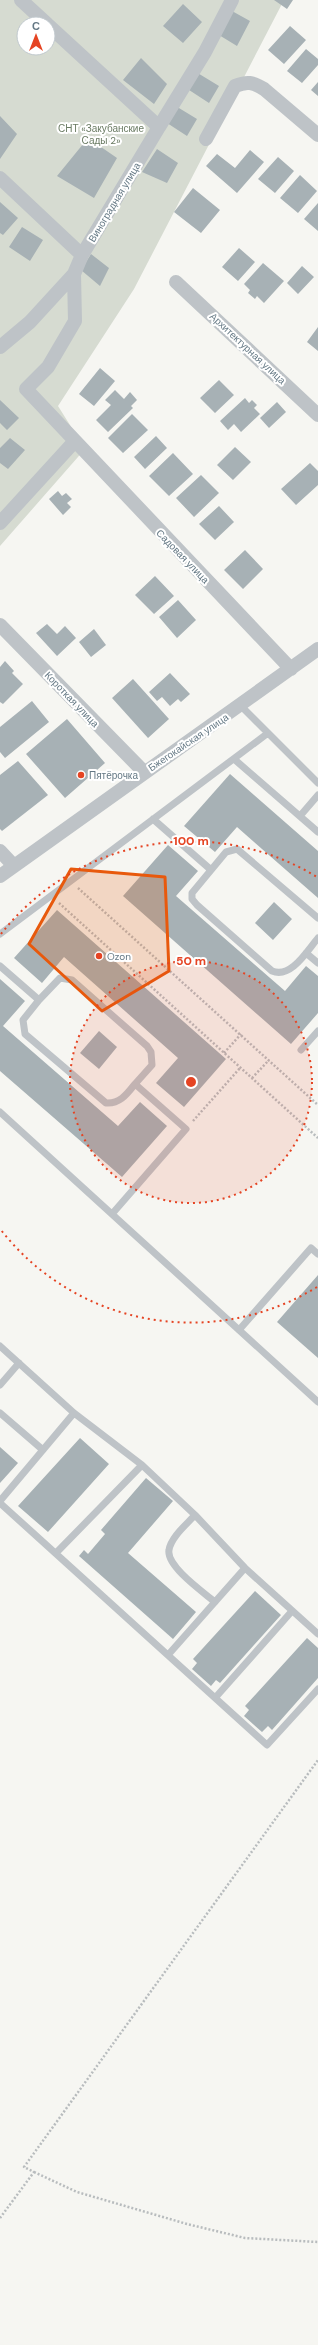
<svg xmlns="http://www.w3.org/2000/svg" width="318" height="2345" font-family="'DM Sans',sans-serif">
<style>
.green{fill:#d6dbd1;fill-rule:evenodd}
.building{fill:#a7b1b5}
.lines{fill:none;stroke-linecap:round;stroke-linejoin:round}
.path{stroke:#b8bcbe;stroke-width:2.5;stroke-dasharray:2 2;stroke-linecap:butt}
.service{stroke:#bec3c7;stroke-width:7}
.minor{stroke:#bec3c7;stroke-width:14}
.marked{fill:#e8590c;fill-opacity:0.2;stroke:#e8590c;stroke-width:3;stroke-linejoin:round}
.ring{fill:none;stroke:#e54423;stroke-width:2;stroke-dasharray:2 4}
.poi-dot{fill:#e54423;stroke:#fff;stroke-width:1.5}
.labels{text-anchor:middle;stroke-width:4;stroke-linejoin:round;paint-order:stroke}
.park-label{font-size:10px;fill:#6a7b63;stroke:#fff}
.street-label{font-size:10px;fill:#647884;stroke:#fff}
.poi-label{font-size:10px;fill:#647884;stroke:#fff;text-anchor:start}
.centre{fill:#e54423;stroke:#fff;stroke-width:2}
.ring-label{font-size:12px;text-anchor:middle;font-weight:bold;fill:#e54423;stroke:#fff;stroke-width:4;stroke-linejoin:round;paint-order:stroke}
</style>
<rect width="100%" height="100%" fill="#f6f6f2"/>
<path class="green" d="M0,0H284L134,289L58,406L85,449L0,546ZM24,24H48V48H24Z"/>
<path class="building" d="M274,0H293L287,9Z
M183,4L202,22L183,43L163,26Z
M232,11L250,21L237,46L219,35Z
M290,26L306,40L284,64L268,50Z
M306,49L318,59V65L302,83L287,71Z
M141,58L167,84L154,104L123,80Z
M196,72L219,86L209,103L186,88Z
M318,82V96L311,90Z
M174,105L197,119L187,136L164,121Z
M0,116L17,134L0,159Z
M88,138L117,158L94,198L57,176Z
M157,149L178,163L167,183L142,172Z
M250,150L264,162L237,193L206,166L217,154L235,168Z
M278,157L294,171L275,193L258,179Z
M300,175L317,191L298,213L280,198Z
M193,188L220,210L201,233L174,212Z
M0,202L18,218L3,235L0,233Z
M318,203V231L304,219Z
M22,227L43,240L30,261L9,247Z
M239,248L255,262L238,281L222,267Z
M91,254L109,268L100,286L81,270Z
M263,263L284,281L264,303L257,296L255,299L248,293L250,290L244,284Z
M302,266L314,277L298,294L287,283Z
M318,327V351L307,342Z
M100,368L115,381L94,406L79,394Z
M219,380L234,395L215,413L200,398Z
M115,390L124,399L130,392L137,400L131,406L133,408L108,432L96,420L111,405L105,400Z
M245,398L249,403L252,400L257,405L254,408L260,414L241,432L234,424L228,430L220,421Z
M0,400L19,418L7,430L0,423Z
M277,402L286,412L269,428L260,418Z
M132,414L148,430L123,453L108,438Z
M156,436L167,448L145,469L134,457Z
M10,438L25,450L8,469L0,463V448Z
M235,447L251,462L233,480L217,465Z
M173,453L193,474L169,496L149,476Z
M310,463L318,471V485L296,505L281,489Z
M201,475L219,493L194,517L176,498Z
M58,491L62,496L66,493L72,499L67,503L71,507L63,515L49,499Z
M219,506L234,522L215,540L199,524Z
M245,550L263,569L243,589L224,570Z
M155,576L174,596L154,614L135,595Z
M178,600L196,620L177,638L159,617Z
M47,624L57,634L65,626L76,638L57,656L36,633Z
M94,629L106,645L91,657L79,642Z
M5,661L14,671L12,673L23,684L3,704L0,702V667Z
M170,673L190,694L181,702L178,699L170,706L162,697L157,701L149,692Z
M133,679L169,719L148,738L112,698Z
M32,701L49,722L5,758L0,752V727Z
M67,719L105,763L65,798L26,754Z
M18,761L48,795L2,831L0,829V775Z
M230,774L318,851V898L237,827L215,852L184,826Z
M168,845L198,871L176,896L285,991L306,966L318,976V1013L291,1044L123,896Z
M274,902L292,919L273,940L255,923Z
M57,910L226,1059L184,1107L156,1083L178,1058L64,957L42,983L14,958Z
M0,979L25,1001L3,1026L118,1126L140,1102L167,1126L122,1177L0,1071Z
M99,1031L117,1047L99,1069L80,1053Z
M318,1275V1358L277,1322Z
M80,1438L109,1464L48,1532L18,1506Z
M0,1447L18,1463L0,1483Z
M146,1478L173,1501L128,1553L196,1612L173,1639L79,1556L84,1550L88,1554L105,1534L101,1530Z
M255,1591L281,1615L220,1683L216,1680L211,1686L192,1669L197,1663L193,1659Z
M307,1638L318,1648V1678L272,1730L268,1726L262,1732L244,1716L249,1710L245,1706Z"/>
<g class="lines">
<path class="path" d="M78,888L318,1105
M59,903L318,1138
M224,1053L241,1034
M252,1078L269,1060
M193,1121L240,1068
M34,2172L77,2192L187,2224L245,2238L318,2242
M0,2218L34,2172L24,2167L318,1760"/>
<path class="service" d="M241,706L318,783
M234,759L318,832
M300,816L318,795
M153,819L210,869
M318,918L237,849L226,852L192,893V899L197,905L272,971C291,979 307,951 318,938
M0,934L268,733
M306,953L318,963
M0,966L39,1000L60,978L72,980L147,1046L151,1052L152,1065L135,1084L186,1129L112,1214
M39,1000L23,1020L25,1034L106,1103C120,1104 127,1094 135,1084
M301,1050L318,1031
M0,1112L318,1402
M239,1330L311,1248L318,1254
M0,1346L74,1413L142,1465L195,1515L245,1568L318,1634
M0,1385L19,1363
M0,1413L43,1450
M0,1501L74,1413
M0,1503L267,1745L318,1689
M195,1515C187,1524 171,1537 169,1550C166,1566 203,1592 215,1602
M56,1553L142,1465
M168,1655L245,1568
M215,1698L292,1611"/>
<path class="minor" d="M21,0L47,24
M48,25L159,127L82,255L74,274L75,321L48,367L26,389L291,669
M159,127L205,52L232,0
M206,139L235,86C247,81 253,82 264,89L318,135
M0,178L82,255
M176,282L318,415
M0,347L30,322L74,274
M0,523L74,442
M0,625L144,772
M0,851L14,866
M0,876L318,649"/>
</g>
<path class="marked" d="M71,869L165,877L169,971L102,1011L29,944Z"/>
<circle cx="191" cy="1082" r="121" fill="#e54423" fill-opacity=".12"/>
<g class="ring">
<circle cx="191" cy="1082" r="121"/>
<path d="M317 1287A241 241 0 0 1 1 1230M1 934A241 241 0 0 1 317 877"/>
</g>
<g class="poi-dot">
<circle cx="81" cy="775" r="4"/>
<circle cx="99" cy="956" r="4"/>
</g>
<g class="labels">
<g class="park-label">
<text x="101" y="132">СНТ «Закубанские<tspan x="101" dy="12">Сады 2»</tspan></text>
</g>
<g class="street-label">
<text transform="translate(114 202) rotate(-59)" y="4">Виноградная улица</text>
<text transform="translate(248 348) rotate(43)" y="4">Архитектурная улица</text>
<text transform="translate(183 556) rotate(46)" y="4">Садовая улица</text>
<text transform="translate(72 699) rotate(46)" y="4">Короткая улица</text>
<text transform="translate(188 742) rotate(-34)" y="4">Бжегокайская улица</text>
</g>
<g class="poi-label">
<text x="89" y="779">Пятёрочка</text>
<text x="107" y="960">Ozon</text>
</g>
</g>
<circle cx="191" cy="1082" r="6" class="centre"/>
<g class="ring-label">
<text x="191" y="845">100 m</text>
<text x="191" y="965">50 m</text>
</g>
<g transform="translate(36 36)"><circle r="19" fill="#ffffff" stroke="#c1c9ce"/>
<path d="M0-3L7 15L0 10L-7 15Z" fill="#e54423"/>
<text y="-6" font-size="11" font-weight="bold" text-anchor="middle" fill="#647884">С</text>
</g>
</svg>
